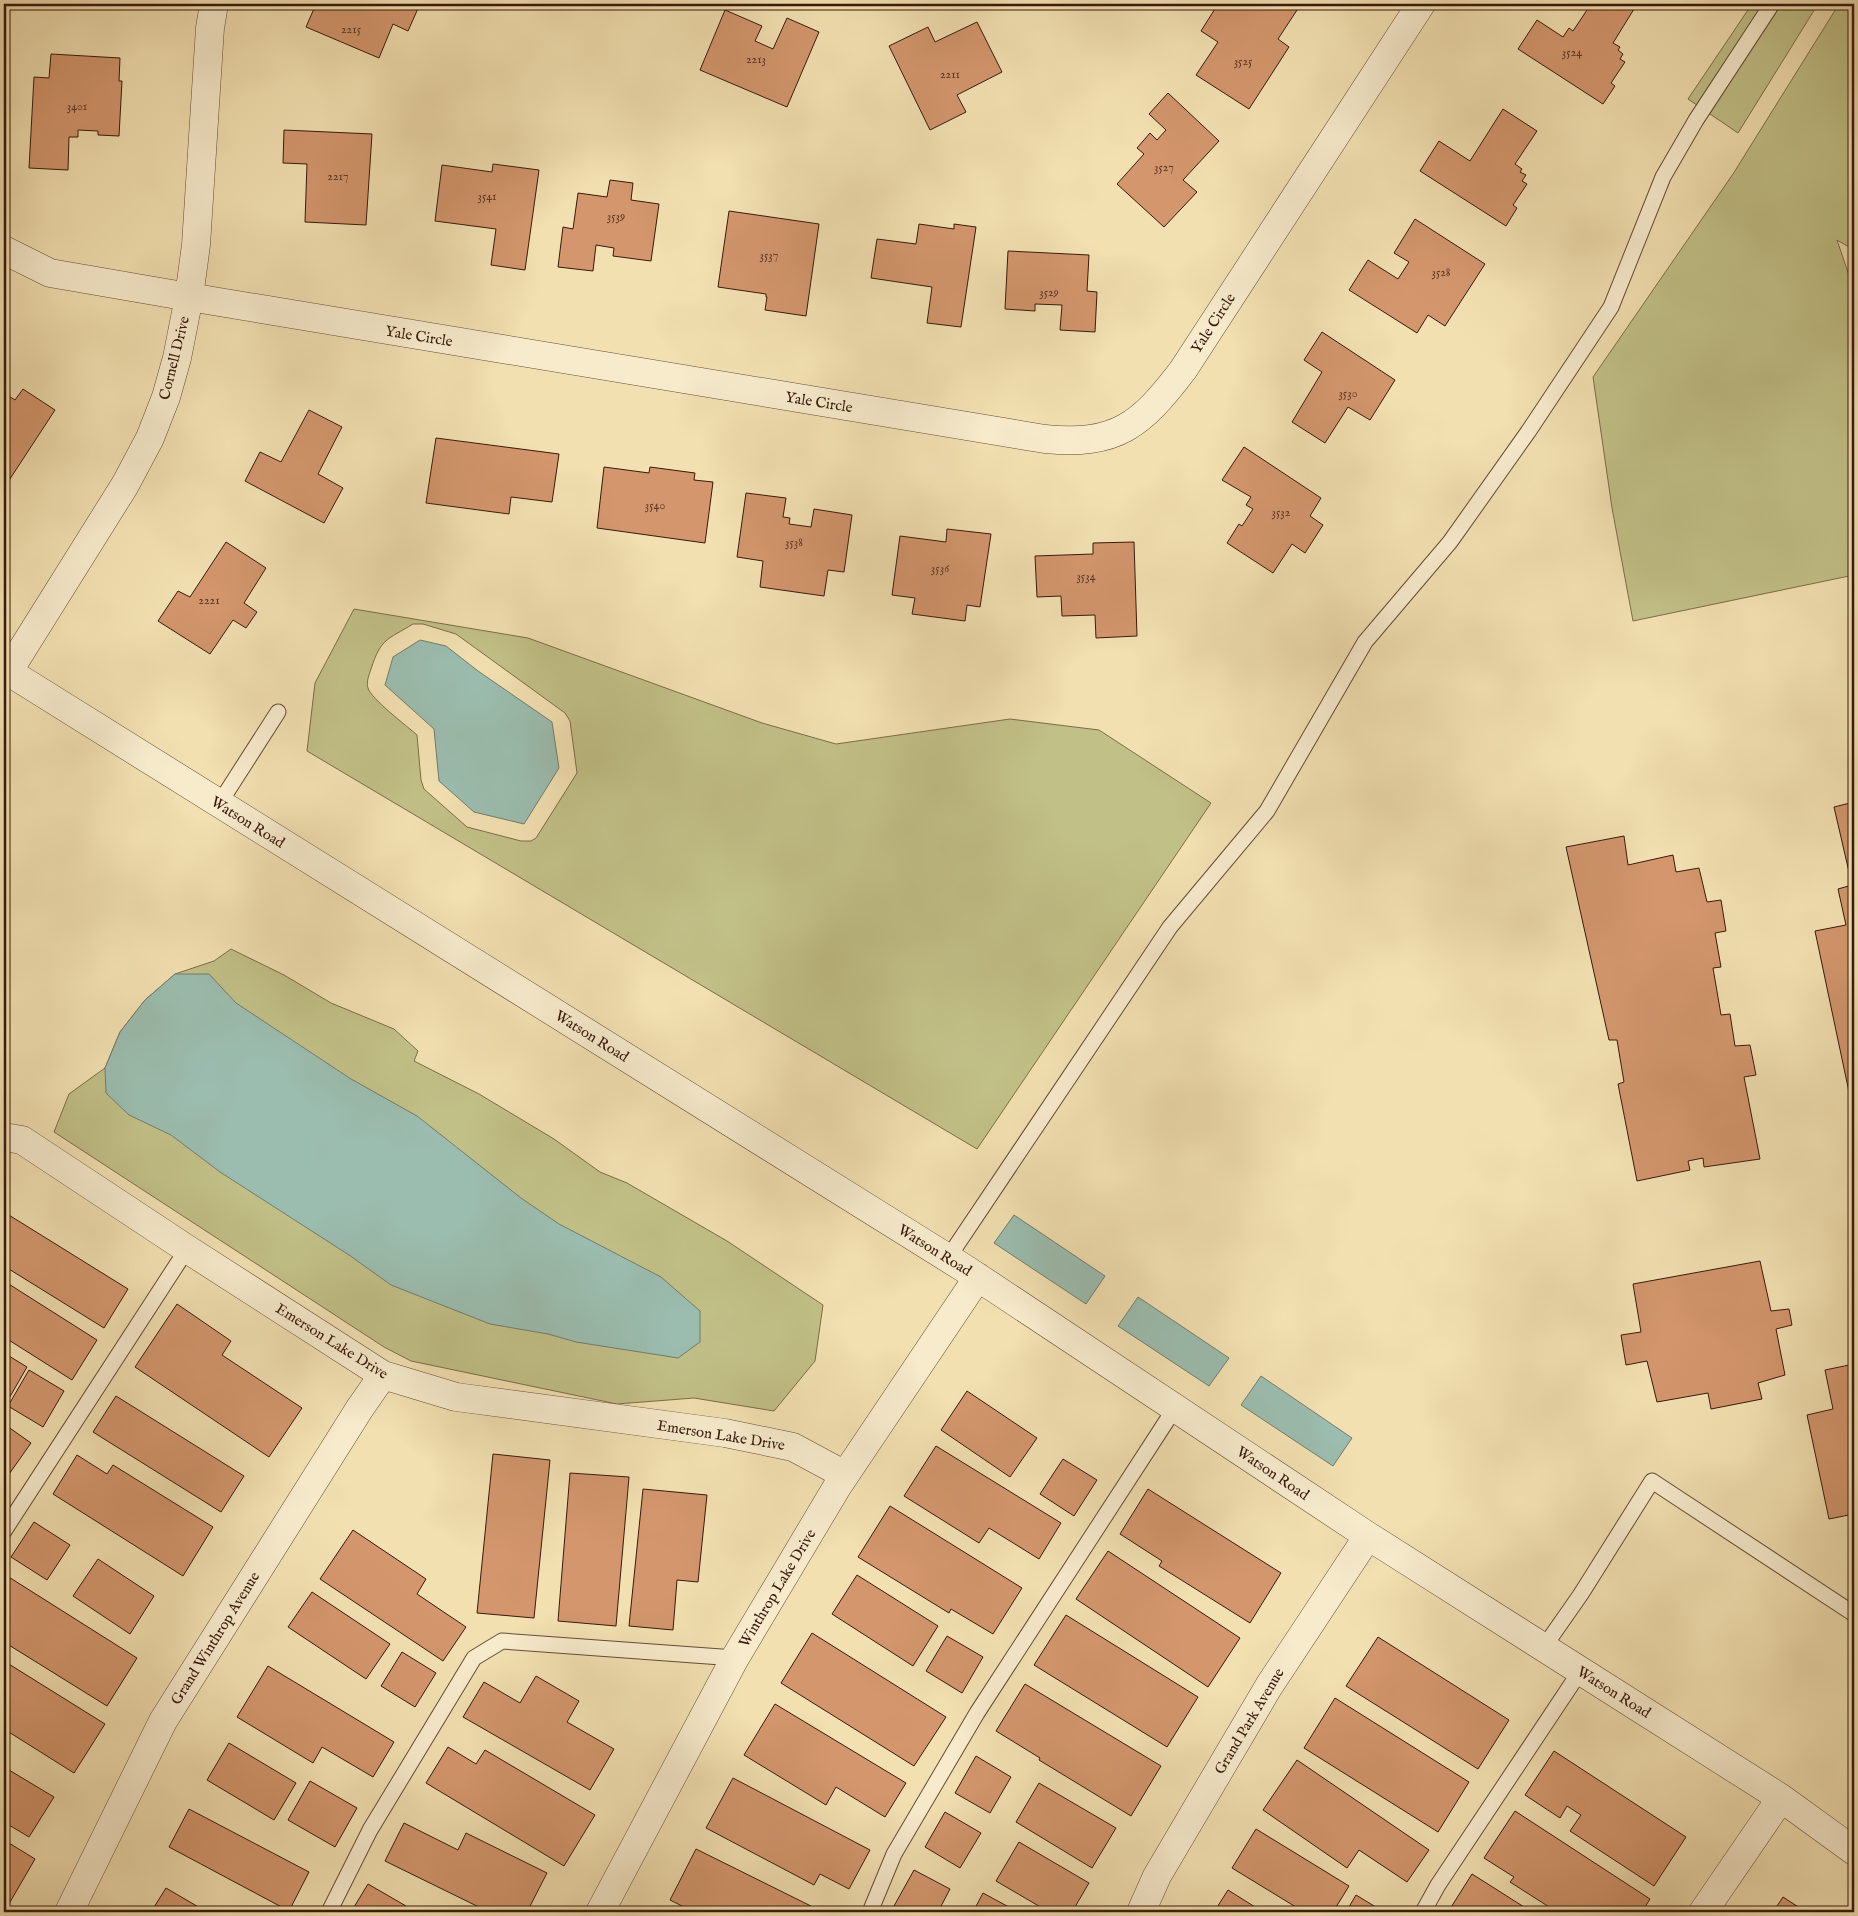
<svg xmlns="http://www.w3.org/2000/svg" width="1858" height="1916" font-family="'IM FELL English',serif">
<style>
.green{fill:#c1c087;stroke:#7c6c49;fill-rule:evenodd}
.water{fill:#9bbdaf;stroke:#737b6d}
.building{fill:#d3966d;stroke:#37190b}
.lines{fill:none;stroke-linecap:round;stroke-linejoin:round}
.lane-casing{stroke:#664b34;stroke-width:17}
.street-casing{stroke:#664b34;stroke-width:29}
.lane{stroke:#f7ebcc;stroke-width:15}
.street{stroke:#f7ebcc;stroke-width:28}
.labels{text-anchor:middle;stroke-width:4;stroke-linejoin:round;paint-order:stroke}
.number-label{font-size:12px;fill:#5e3824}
.street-label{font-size:15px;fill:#37190b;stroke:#f7ebcc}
</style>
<rect width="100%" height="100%" fill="#f2e0b1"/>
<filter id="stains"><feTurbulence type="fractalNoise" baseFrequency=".004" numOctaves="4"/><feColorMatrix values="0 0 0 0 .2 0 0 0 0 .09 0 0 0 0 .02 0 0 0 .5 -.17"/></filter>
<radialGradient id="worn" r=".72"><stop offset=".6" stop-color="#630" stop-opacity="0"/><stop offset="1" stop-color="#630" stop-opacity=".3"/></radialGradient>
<path class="green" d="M1752,4H1818L1738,133L1688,99Z
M1839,4H1854V250L1837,240L1854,290V575L1633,621L1612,508L1593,377L1733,174Z
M354,609L528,638L762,723L836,744L1010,719L1099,730L1211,803L977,1149L307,751L315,683ZM413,624H423L456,634L565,713L570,721L577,773L536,838L531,841H521L467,827L424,789L421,780L417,735C407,726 371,699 368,688C366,682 369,675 371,669C381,638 387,640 413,624Z
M231,949L284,975L331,1003L394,1029L418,1051L414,1061L479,1094L554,1139L600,1172L627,1183L727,1241L823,1305L815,1361L774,1411L694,1398L617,1404L411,1361L384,1347L54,1132L69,1094L105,1068L120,1032L145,1000L175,974L214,961Z"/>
<path class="water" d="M420,640L446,646L478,671L552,722L559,768L524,824L474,812L439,781L434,729L385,685L393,657Z
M175,974H209L236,1003L351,1079L417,1116L521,1198L559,1224L661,1277L700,1311V1342L678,1358L576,1342L548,1334L490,1324L391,1285L349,1255L220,1172L171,1135L129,1115L106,1093L105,1068L120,1032L145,1000Z
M1014,1215L1105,1276L1086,1304L994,1243Z
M1138,1297L1229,1358L1209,1386L1118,1326Z
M1261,1376L1352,1438L1333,1466L1241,1405Z"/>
<path class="building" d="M316,4H339L352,9L354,4H420L408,31L393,24L379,58L306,27Z
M1218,4H1293L1299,7L1278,39L1289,47L1249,109L1196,75L1218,42L1201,31Z
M1591,4H1626L1634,9L1613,43L1620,47L1618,50L1623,54L1620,59L1625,62L1611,83L1615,86L1603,104L1518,49L1537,20L1563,37L1569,28L1573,31Z
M725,10L762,26L755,41L773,49L787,18L819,32L787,107L700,70Z
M977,22L1002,72L957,95L966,112L930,130L889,46L928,27L935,42Z
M51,54L120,58L119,81H122L119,136L98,135V131L78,130V137H69L68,170L29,168L34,77L49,78Z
M1168,93L1219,141L1183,180L1197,192L1164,227L1117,184L1144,154L1137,148L1150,133L1157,140L1166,130L1149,114Z
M1503,109L1537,131L1515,164L1522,169L1520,172L1526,175L1522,181L1527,184L1513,205L1517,208L1506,226L1420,171L1439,141L1470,161Z
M284,130L372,134L366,225L305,222L307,164L283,163Z
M493,164L539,170L525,270L491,265L496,229L435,221L442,165L492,172Z
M610,180L633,183L631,200L659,204L651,261L613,256L614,248L596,245L593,271L558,267L563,227L573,229L578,193L607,197Z
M729,211L819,224L806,316L765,310L767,297H766V294L718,287Z
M1415,219L1485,264L1445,326L1428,315L1417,333L1349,290L1368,260L1398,279L1409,262L1394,253Z
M919,224L954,229V224L976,227L961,327L927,323L932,287L871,278L877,239L916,244Z
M1008,251L1089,255L1087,291L1097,292L1095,332L1060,330L1062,305L1035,304V311L1005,309Z
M1322,332L1395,380L1370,420L1348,407L1325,443L1292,422L1322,372L1304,360Z
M23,389L55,410L6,485L4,484V393L15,400Z
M309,410L342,427L318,474L343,488L324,523L245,481L260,452L281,462Z
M436,438L559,454L552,502L511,497L509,514L426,503Z
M1244,447L1321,498L1310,516L1323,525L1305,553L1292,544L1273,573L1227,543L1239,524L1242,526L1253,509L1246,505L1251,497L1222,480Z
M604,467L649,473L650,467L695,473L694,480L713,482L705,543L597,528Z
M746,493L786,498L783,517L790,518L789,524L811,527L814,509L852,515L844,572L828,570L824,596L760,587L763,561L737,557Z
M947,529L991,534L980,607L967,605L965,621L912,614L915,598L892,595L900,536L946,542Z
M226,542L266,568L244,603L257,612L246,628L233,620L210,654L158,621L178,591L190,597Z
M1134,542L1137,636L1096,638L1095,615L1062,616L1061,596L1037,597L1035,556L1093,554V543Z
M1854,764V781L1851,765Z
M1854,802V1111H1853L1815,931L1846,925L1838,889L1852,885L1834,807Z
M1624,836L1628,865L1673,855L1676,872L1699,868L1707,902L1721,900L1726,931L1715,933L1721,967L1713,968L1721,1015L1730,1014L1735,1046L1750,1045L1756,1075L1744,1077L1760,1159L1704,1167L1703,1158L1688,1161L1690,1170L1637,1181L1618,1084L1624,1082L1617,1040H1609L1566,847Z
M4,1212L128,1289L104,1328L4,1266Z
M1760,1261L1771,1311L1789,1309L1792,1325L1776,1329L1785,1375L1758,1383L1762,1399L1711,1409L1708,1393L1657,1402L1647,1361L1626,1365L1621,1335L1641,1332L1633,1284Z
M4,1281L97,1340L72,1380L4,1337Z
M177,1304L231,1341L222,1355L302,1408L269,1457L135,1367Z
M4,1353L27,1367L4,1407Z
M1854,1364V1514L1829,1519L1807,1415L1833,1409L1825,1370Z
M29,1370L64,1391L43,1427L8,1406Z
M967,1391L1037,1438L1010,1477L941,1430Z
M116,1396L244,1476L221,1512L93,1432Z
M4,1424L31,1443L7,1477L4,1475Z
M936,1446L1061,1523L1039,1559L989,1528L979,1543L904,1496Z
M493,1454L550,1460L534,1618L477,1613Z
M77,1455L107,1474L113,1465L213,1527L183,1576L53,1494Z
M1063,1459L1097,1480L1074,1516L1040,1494Z
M570,1473L629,1477L616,1626L558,1621Z
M643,1489L707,1495L698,1582L677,1580L673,1630L629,1626Z
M1148,1489L1281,1573L1250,1623L1159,1566L1162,1561L1120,1534Z
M890,1506L1022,1588L993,1634L951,1609L949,1613L858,1557Z
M34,1522L70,1545L47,1580L11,1557Z
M353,1530L426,1579L417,1594L466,1627L443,1661L320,1579Z
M1108,1551L1240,1638L1208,1687L1076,1599Z
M98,1559L154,1596L130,1634L73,1596Z
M4,1574L137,1658L107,1706L4,1642Z
M857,1575L938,1626L913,1666L832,1614Z
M312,1592L390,1644L366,1679L288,1627Z
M1066,1615L1198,1697L1167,1747L1034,1665Z
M812,1633L946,1717L914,1766L781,1683Z
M947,1636L983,1657L962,1693L926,1671Z
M1378,1637L1509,1720L1478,1769L1346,1686Z
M402,1652L436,1673L415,1707L381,1686Z
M4,1661L105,1724L74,1773L4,1729Z
M268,1666L394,1742L373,1777L322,1747L313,1763L237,1717Z
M536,1676L579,1701L567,1722L614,1749L590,1790L463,1717L484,1682L520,1703Z
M1025,1684L1161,1766L1131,1816L1039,1760L1040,1758L996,1731Z
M1335,1698L1469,1782L1438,1832L1304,1748Z
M775,1704L906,1783L885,1817L836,1787L826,1805L744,1755Z
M229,1743L296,1783L274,1820L207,1780Z
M448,1747L476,1764L485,1750L595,1815L564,1866L426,1783Z
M1554,1751L1686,1837L1654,1886L1570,1831L1581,1815L1567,1806L1560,1818L1525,1795Z
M976,1756L1011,1777L990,1813L955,1793Z
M1297,1760L1429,1850L1407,1882L1359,1850L1347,1868L1263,1810Z
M4,1767L54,1797L29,1837L4,1822Z
M733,1778L870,1850L849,1889L820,1874L814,1885L706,1828Z
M310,1781L357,1808L335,1847L288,1820Z
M1039,1783L1116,1828L1092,1868L1016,1822Z
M189,1809L309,1872L289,1911L169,1847Z
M1515,1811L1650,1899L1642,1912H1557L1510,1882L1514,1877L1484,1858Z
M945,1812L981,1833L960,1868L925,1847Z
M404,1823L458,1850L466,1833L547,1873L527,1912H489L385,1861Z
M1256,1829L1349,1886L1333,1912H1304L1232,1868Z
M4,1840L35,1859L6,1909L4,1907Z
M1019,1842L1089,1883L1072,1912H1049L996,1881Z
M696,1849L823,1912H694L670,1900Z
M914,1870L950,1889L938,1912H906L894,1906Z
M1472,1874L1532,1912H1448Z
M368,1884L406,1906L403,1912H351Z
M166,1888L207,1912H151Z
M1228,1890L1263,1912H1214Z
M983,1893L1018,1912H973Z
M1356,1895L1384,1912H1346Z
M1783,1897L1806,1912H1773Z"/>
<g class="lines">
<g class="lane-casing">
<path id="lane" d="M219,804L278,712
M948,1258L1170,927L1267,811L1365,642L1450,542L1528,432L1611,307L1663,177L1696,120L1772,4
M4,1531L187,1249
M1544,1647L1581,1594L1652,1481L1854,1614
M329,1912L370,1830L474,1658L502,1641L735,1658
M870,1912L894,1854L977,1713L1175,1408
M1423,1912L1438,1885L1581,1670"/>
</g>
<g class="street-casing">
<path id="street" d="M4,250L50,273L189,297L1045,439C1117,446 1141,425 1183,370L1421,4
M4,669L967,1270L1368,1536L1781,1798L1854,1851
M8,672L125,485L150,438L166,397L177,358L189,297L196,245L210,28L214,4
M4,1137L22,1140L187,1249L383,1375L456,1397L725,1433L793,1447L845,1475
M69,1912L163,1721L360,1408L383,1375
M600,1912L735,1658L837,1487L978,1277
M1141,1912L1157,1876L1269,1686L1368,1536
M1703,1912L1781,1798"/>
</g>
<use href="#lane" class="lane"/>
<use href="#street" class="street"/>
</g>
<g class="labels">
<g class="number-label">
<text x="351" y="33">2215</text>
<text x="1572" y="56">3524</text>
<text x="756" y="63">2213</text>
<text x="1243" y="65">3525</text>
<text x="950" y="78">2211</text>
<text x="77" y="110">3401</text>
<text x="1164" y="171">3527</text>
<text x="338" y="180">2217</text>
<text x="487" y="200">3541</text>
<text x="616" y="220">3539</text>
<text x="769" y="259">3537</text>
<text x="1441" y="276">3528</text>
<text x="1049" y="296">3529</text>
<text x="1348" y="397">3530</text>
<text x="655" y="509">3540</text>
<text x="1281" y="516">3532</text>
<text x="794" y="546">3538</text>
<text x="940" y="572">3536</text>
<text x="1086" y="580">3534</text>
<text x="209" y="604">2221</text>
</g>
<g class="street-label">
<text transform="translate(1213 323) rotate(-57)" y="5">Yale Circle</text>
<text transform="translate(419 336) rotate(9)" y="5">Yale Circle</text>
<text transform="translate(174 358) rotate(-76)" y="5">Cornell Drive</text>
<text transform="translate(819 402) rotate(9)" y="5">Yale Circle</text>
<text transform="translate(248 822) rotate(32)" y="5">Watson Road</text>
<text transform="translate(592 1036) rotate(32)" y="5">Watson Road</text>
<text transform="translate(935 1250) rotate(32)" y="5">Watson Road</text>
<text transform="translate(332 1341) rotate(32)" y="5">Emerson Lake Drive</text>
<text transform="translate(721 1435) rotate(9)" y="5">Emerson Lake Drive</text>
<text transform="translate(1273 1473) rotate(34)" y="5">Watson Road</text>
<text transform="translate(777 1588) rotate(-59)" y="5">Winthrop Lake Drive</text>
<text transform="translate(215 1638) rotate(-58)" y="5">Grand Winthrop Avenue</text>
<text transform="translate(1614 1692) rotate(32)" y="5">Watson Road</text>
<text transform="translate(1249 1721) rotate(-59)" y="5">Grand Park Avenue</text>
</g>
</g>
<rect width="1858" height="1916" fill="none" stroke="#f2e0b1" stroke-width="20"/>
<rect x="5" y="5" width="1848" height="1906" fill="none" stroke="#37190b" stroke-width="2.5"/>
<rect x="10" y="10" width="1838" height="1896" fill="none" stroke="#37190b"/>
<rect width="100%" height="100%" filter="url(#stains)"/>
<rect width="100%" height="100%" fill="url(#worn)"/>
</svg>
